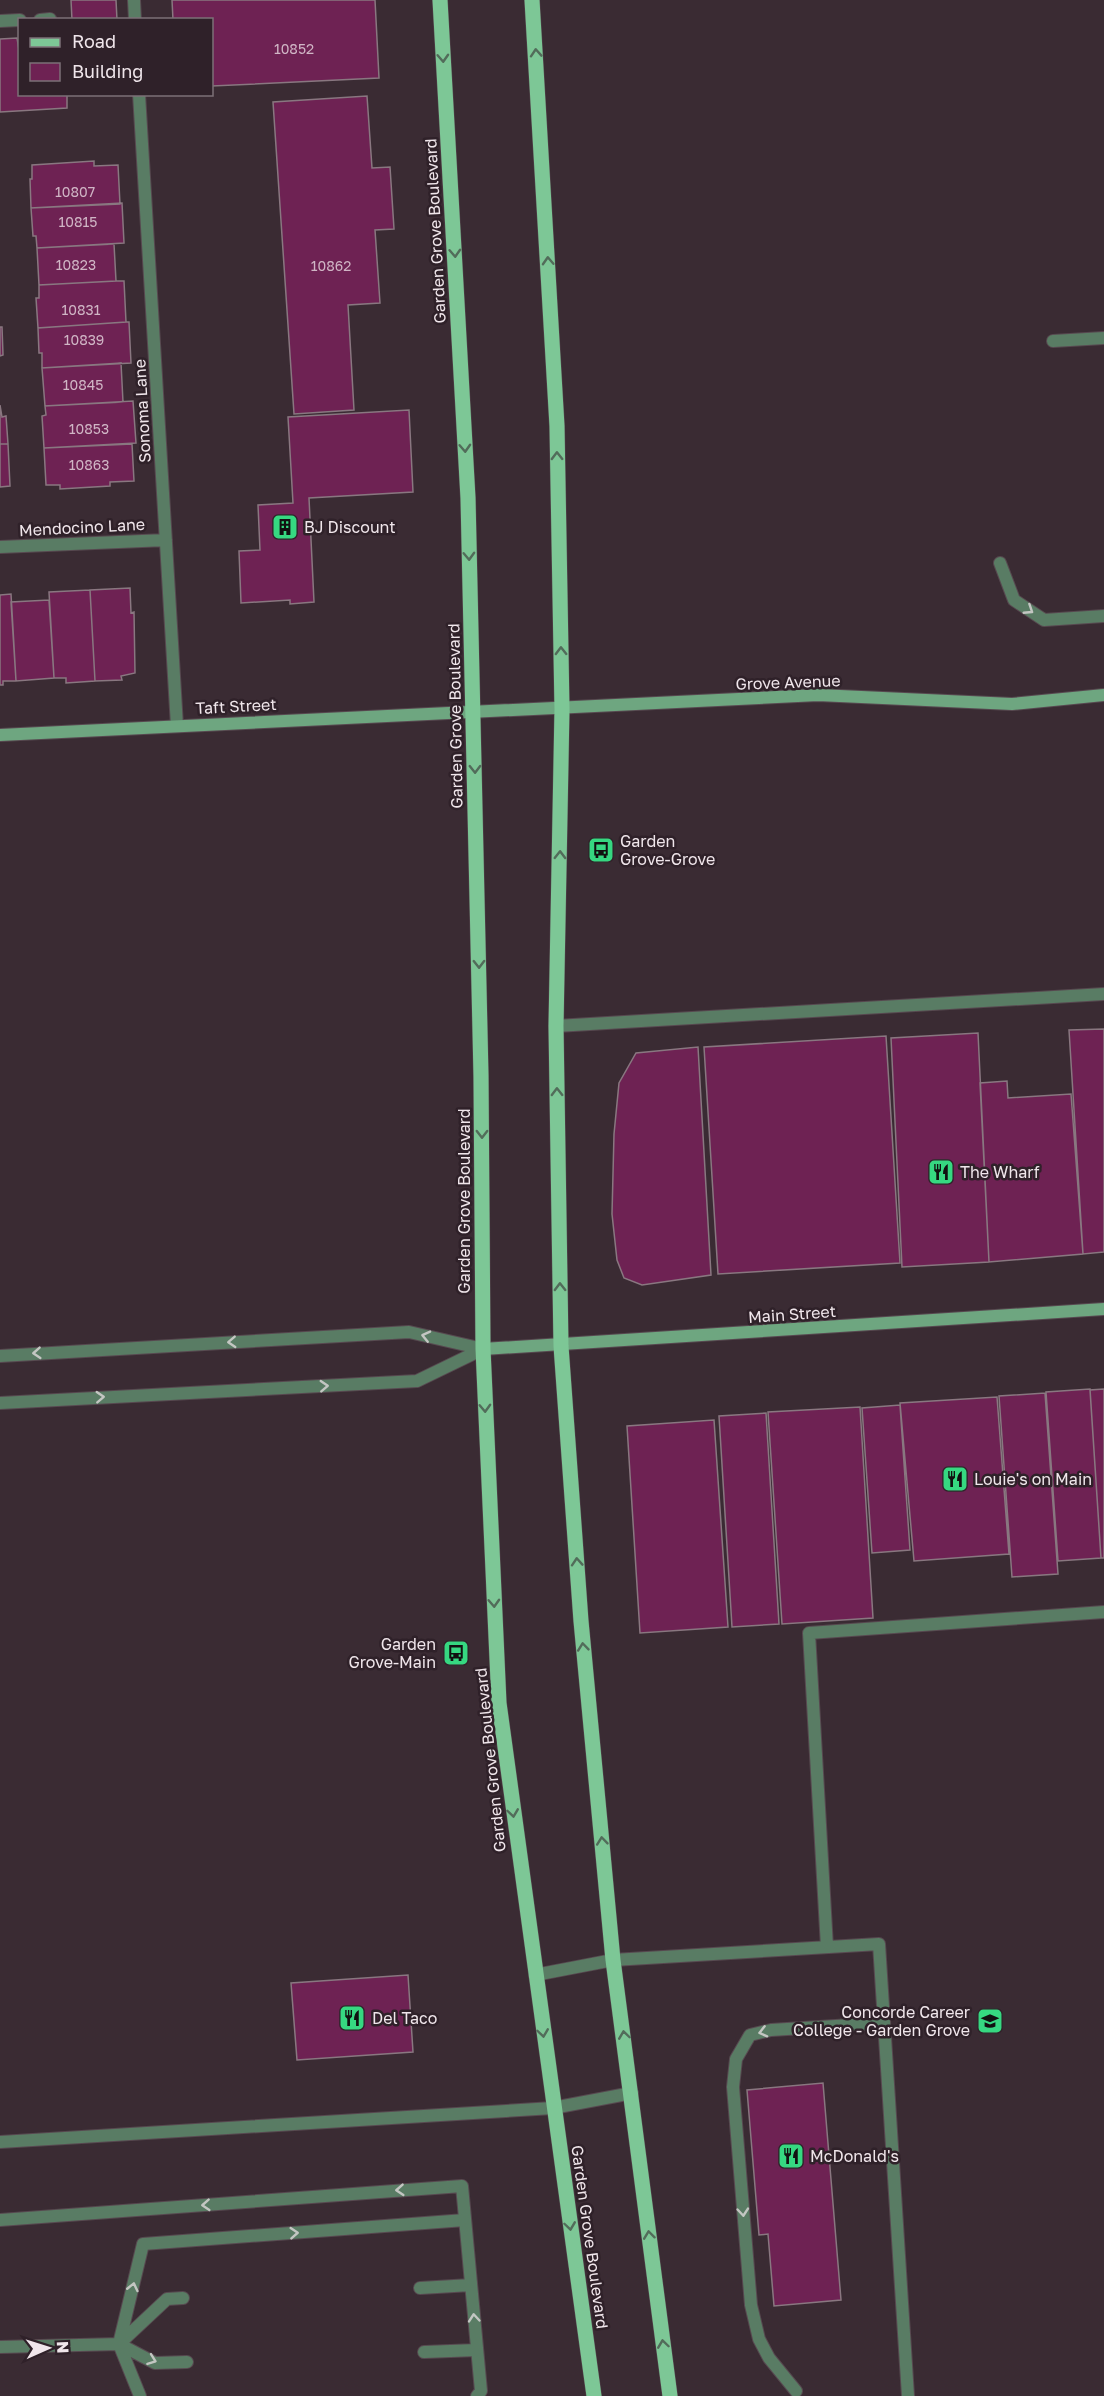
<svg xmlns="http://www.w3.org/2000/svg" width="1104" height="2396" font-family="'Golos Text',sans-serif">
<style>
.building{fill:#6e2253;stroke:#897780;stroke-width:1.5}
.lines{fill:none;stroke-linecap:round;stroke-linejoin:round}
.lane-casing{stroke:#574950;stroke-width:14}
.secondary-casing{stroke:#574950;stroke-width:14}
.primary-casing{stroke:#574950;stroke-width:16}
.lane{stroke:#597c64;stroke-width:12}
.secondary{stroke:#6ea680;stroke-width:12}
.primary{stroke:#7dc796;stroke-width:15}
.oneway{stroke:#526c5a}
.oneway2{stroke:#c3c6c2}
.labels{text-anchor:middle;stroke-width:5;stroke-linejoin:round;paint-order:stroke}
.number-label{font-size:14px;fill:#d0b5c5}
.street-label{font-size:16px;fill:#f0e6eb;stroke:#2f2129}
.poi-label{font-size:16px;fill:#f0e6eb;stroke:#2f2129;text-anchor:start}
</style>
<rect width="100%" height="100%" fill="#3a2b33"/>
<path class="building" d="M71,0H116L117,20H72Z
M172,0H375L379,78L212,86V20H173Z
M17,38L20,56V94H67V108L0,112V39Z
M367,96L372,168L390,167L394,229L375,230L380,303L348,305L354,410L294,414L273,102Z
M94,161V166L118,165L120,204L31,208L30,179H32V165Z
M122,203L124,243L37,248L36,236H33L31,208Z
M114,244L116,281L39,285L37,248Z
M116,281H124L126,322L38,328L36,298H39V285Z
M126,322H129L131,363L42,368V353H39L38,328Z
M0,327H2L3,355L0,356Z
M121,363L123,402L45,406L42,368Z
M133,401L136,443L44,448L42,416L46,415L45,406Z
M0,405L2,417L6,416L8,444H0Z
M409,410L413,492L309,498L314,602L290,604V600L241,603L239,551L260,550L258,505L293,503L288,417Z
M0,444H8L10,486L0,487Z
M132,444L134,481L110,482V486L60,489V485H46L44,448Z
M130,588L131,613L134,612L135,673L121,676L122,680L95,681L90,590Z
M90,590L95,681L66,683V678H54L49,592Z
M11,594L16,681H3V685H0V595Z
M49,600L54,678L16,681L11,602Z
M1104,1029V1252L1083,1254L1069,1030Z
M978,1033L989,1262L902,1267L891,1038Z
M886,1036L900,1263L718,1274L704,1047Z
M698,1047L711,1275L642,1285L624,1278L617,1260L612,1214L614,1134L619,1083L636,1053Z
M1007,1081L1008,1098L1071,1094L1083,1254L989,1262L980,1083Z
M1090,1389L1101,1558L1058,1561L1046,1392Z
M1104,1389V1558H1101L1090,1390Z
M1045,1393L1058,1574L1012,1577L999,1396Z
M997,1397L1009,1554L914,1561L900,1403Z
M900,1405L910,1550L872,1553L862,1408Z
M860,1407L873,1618L782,1624L768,1412Z
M766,1413L779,1624L732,1627L719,1416Z
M714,1420L728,1627L640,1633L627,1426Z
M408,1975L413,2052L297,2060L291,1983Z
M823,2083L841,2300L774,2306L768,2234L759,2235L747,2090Z"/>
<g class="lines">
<g class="lane-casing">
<path id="lane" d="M134,0L135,20
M40,20L50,19
M0,21L20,20
M139,94L177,726
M1053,341L1104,338
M0,547L166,540
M1000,563L1014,600L1044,620L1104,616
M556,1026L1104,994
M0,1356L409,1332L483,1349
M0,1403L417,1381L483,1349
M827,1947L809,1633L1104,1612
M535,1975L613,1960L879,1944L908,2396
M0,2142L553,2108L632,2093
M0,2220L462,2186L481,2391L477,2396
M420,2288L471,2285
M119,2344L155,2363L187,2362
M0,2347L119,2344L167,2299L183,2298
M424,2352L477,2350
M796,2391L769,2358L759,2339L751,2305L733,2087L736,2059L750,2035L771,2030L884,2023
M140,2396L119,2344L143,2244L465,2220"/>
</g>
<g class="secondary-casing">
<path id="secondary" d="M0,735L818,695L1012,704L1104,695
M483,1349L1104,1309"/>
</g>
<g class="primary-casing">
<path id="primary" d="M440,0L468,498L481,1076L483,1349L499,1703L594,2396
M532,0L557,426L562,709L556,1026L561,1346L581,1621L613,1960L670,2396"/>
</g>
<use href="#lane" class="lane"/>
<use href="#secondary" class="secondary"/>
<use href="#primary" class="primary"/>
</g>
<defs><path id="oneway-chevron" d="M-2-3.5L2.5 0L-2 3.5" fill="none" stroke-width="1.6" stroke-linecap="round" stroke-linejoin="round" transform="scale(1.5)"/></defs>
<g class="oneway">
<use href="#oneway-chevron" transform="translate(536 53) rotate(-94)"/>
<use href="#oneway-chevron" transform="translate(443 58) rotate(87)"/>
<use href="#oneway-chevron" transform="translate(455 253) rotate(87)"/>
<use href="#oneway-chevron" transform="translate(548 261) rotate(-93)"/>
<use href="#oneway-chevron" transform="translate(465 448) rotate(87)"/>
<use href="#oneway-chevron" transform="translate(557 456) rotate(-91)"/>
<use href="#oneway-chevron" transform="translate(469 556) rotate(88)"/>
<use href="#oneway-chevron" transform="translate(561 651) rotate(-91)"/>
<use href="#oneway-chevron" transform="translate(475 769) rotate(89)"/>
<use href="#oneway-chevron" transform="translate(560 855) rotate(-89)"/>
<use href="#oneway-chevron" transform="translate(479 964) rotate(89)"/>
<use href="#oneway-chevron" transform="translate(557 1092) rotate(-91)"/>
<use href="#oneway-chevron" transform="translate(482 1134) rotate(90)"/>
<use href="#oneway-chevron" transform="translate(560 1287) rotate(-91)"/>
<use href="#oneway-chevron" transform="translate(485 1408) rotate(88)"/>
<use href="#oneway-chevron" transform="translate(577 1562) rotate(-94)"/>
<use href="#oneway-chevron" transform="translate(494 1603) rotate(87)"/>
<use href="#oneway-chevron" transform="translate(583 1647) rotate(-96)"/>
<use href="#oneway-chevron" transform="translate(513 1813) rotate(82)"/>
<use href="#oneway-chevron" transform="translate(602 1841) rotate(-96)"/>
<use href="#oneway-chevron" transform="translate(543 2033) rotate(82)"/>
<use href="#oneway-chevron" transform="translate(624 2035) rotate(-98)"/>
<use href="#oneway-chevron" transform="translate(570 2226) rotate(82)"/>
<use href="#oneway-chevron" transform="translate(649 2235) rotate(-97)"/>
<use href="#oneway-chevron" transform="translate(663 2344) rotate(-98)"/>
</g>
<g class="oneway2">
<use href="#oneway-chevron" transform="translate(1029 610) rotate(33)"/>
<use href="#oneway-chevron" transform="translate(426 1336) rotate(-167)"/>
<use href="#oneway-chevron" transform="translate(232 1342) rotate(177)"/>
<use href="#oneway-chevron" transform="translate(37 1353) rotate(176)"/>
<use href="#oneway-chevron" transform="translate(324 1386) rotate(-3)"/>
<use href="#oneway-chevron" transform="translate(100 1397) rotate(-3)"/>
<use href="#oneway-chevron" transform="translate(763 2032) rotate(166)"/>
<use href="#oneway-chevron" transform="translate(400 2190) rotate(176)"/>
<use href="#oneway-chevron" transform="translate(206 2205) rotate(176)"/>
<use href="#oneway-chevron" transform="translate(743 2212) rotate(85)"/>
<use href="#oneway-chevron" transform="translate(294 2233) rotate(-4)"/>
<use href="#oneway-chevron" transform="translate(133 2287) rotate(-77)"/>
<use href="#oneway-chevron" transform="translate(474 2318) rotate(-95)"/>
<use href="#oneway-chevron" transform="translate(152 2360) rotate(20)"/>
</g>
<defs>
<g id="building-square" transform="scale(1.35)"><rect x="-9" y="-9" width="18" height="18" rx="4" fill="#36d881" stroke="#2f2129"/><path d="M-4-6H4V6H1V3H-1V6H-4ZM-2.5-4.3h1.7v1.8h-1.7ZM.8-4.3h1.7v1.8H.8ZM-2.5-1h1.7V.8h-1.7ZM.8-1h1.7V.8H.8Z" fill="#111"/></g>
<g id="bus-square" transform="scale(1.35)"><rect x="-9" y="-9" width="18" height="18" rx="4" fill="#36d881" stroke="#2f2129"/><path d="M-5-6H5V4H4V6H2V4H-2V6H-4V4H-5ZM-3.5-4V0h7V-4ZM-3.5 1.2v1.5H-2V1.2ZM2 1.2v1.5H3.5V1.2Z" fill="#111"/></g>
<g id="restaurant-square" transform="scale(1.35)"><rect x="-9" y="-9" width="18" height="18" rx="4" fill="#36d881" stroke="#2f2129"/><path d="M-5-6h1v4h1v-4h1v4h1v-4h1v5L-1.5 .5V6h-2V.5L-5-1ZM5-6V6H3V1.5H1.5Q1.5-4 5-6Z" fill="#111"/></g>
<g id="university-square" transform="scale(1.35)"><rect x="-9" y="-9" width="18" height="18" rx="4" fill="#36d881" stroke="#2f2129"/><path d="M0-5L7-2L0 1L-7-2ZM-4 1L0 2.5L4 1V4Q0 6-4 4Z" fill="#111"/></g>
</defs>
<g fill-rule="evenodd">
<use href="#building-square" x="285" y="527"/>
<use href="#bus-square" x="601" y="850"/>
<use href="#restaurant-square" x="941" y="1172"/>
<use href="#restaurant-square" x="955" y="1479"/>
<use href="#bus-square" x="456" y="1653"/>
<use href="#restaurant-square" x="352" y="2018"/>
<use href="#university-square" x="990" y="2021"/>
<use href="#restaurant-square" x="791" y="2156"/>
</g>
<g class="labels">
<g class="number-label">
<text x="294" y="54">10852</text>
<text x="75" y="197">10807</text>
<text x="78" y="227">10815</text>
<text x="76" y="270">10823</text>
<text x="331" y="271">10862</text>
<text x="81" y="315">10831</text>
<text x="84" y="345">10839</text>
<text x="83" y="390">10845</text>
<text x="89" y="434">10853</text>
<text x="89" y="470">10863</text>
</g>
<g class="street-label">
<text transform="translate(435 231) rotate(-93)" y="6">Garden Grove Boulevard</text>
<text transform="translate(142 411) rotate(-93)" y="6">Sonoma Lane</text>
<text transform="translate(82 527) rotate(-3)" y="6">Mendocino Lane</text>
<text transform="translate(788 682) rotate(-2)" y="6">Grove Avenue</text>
<text transform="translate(236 706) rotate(-3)" y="6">Taft Street</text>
<text transform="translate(455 716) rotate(-91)" y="6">Garden Grove Boulevard</text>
<text transform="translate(464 1201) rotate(-90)" y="6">Garden Grove Boulevard</text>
<text transform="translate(792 1314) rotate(-4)" y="6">Main Street</text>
<text transform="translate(490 1760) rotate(-96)" y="6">Garden Grove Boulevard</text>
<text transform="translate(590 2237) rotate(82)" y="6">Garden Grove Boulevard</text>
</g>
<g class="poi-label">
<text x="304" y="533">BJ Discount</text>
<text x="620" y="847">Garden<tspan x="620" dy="18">Grove-Grove</tspan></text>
<text x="960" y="1178">The Wharf</text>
<text x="974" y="1485">Louie's on Main</text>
<text x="436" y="1650" text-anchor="end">Garden<tspan x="436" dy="18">Grove-Main</tspan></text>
<text x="970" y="2018" text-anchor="end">Concorde Career<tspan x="970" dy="18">College - Garden Grove</tspan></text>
<text x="372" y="2024">Del Taco</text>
<text x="810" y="2162">McDonald's</text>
</g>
</g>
<rect x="18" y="18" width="195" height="78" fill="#2f2129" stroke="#7c7077" stroke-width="1.5"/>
<rect x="30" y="38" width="30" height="9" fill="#7dc796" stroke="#7c7077" stroke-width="1.5"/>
<text x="72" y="48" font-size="18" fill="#f0e6eb">Road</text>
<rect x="30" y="63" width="30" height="18" fill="#6e2253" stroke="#7c7077" stroke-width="1.5"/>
<text x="72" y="78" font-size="18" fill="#f0e6eb">Building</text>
<g transform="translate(48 2348) rotate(87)" stroke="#2f2129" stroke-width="4.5" paint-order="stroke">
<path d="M0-4.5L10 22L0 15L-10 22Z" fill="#f0e6eb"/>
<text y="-9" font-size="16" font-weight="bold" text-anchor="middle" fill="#f0e6eb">N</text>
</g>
</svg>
